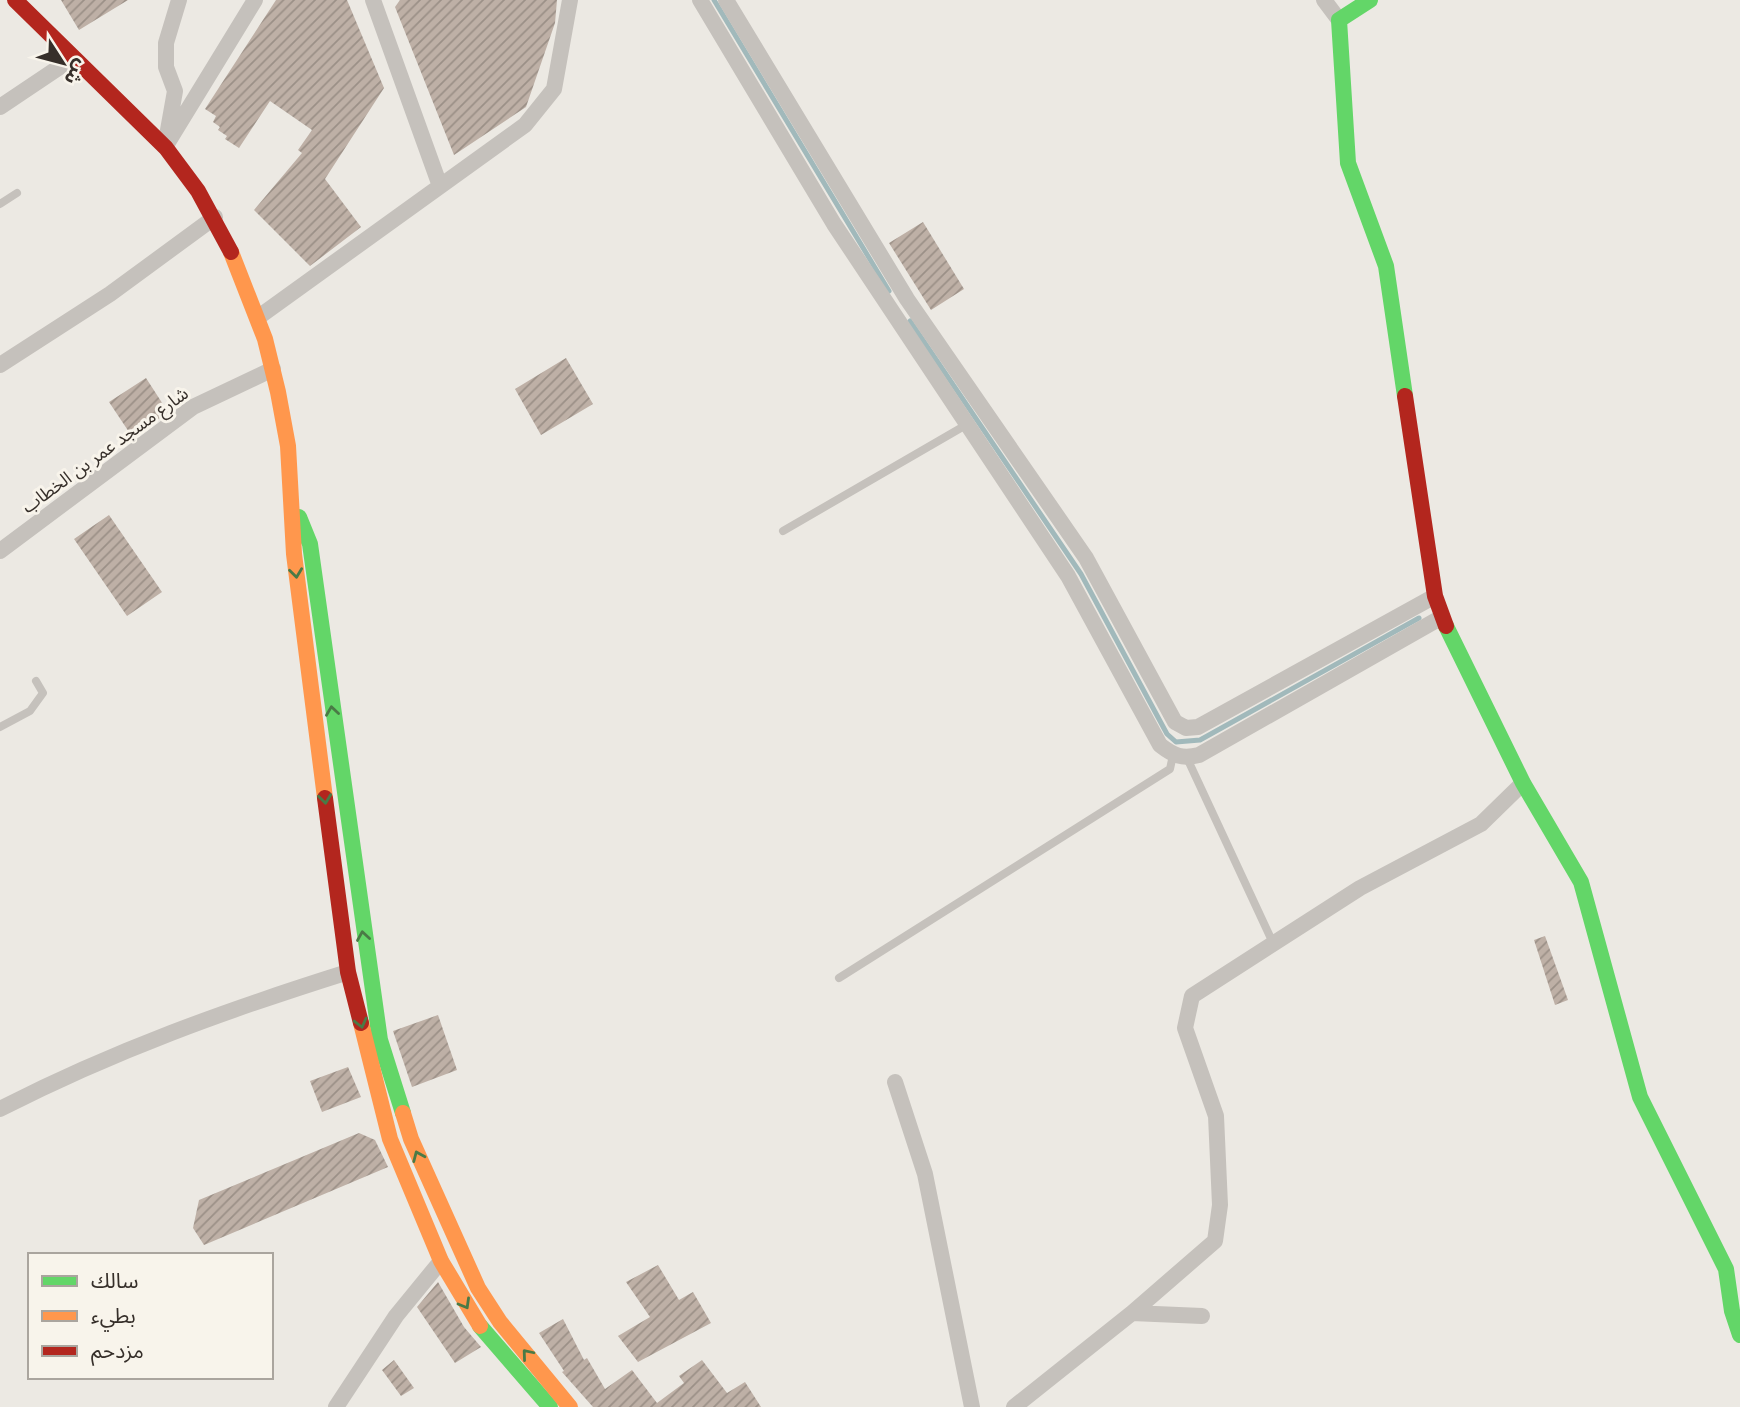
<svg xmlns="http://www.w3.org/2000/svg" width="1740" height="1407" font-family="'Varela Round','Noto Sans Arabic',sans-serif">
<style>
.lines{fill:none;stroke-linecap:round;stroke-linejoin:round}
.stream{stroke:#a1b9bb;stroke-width:5}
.building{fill:url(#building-hatch)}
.lane{stroke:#c5c1bc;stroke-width:8}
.street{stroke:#c5c1bc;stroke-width:16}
.fast{stroke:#63d668;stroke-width:16}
.slow{stroke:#ff974d;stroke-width:16}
.jam{stroke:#b3261e;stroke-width:16}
.oneway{stroke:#4a7a46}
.labels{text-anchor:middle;stroke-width:6;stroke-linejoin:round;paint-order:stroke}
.street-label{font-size:18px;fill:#362f2a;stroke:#f8f4eb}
</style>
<defs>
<pattern id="building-hatch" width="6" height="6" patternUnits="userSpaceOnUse" patternTransform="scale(1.75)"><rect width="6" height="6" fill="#beb0a6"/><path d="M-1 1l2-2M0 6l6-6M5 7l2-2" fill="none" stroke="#9b9087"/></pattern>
</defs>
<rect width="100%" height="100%" fill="#ece9e3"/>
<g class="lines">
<path class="stream" d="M714,0L889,291
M910,321L1081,574L1167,734L1176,742L1200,740L1419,618"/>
</g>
<path class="building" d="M61,0H128L79,30Z
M276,0H347L384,88L325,179L361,227L310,266L254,210L302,153L298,150L312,130L270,101L239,148L225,139L227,136L218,130L220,127L213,122L216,116L205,109Z
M400,0H557L555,23L526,107L454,155L395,7Z
M923,222L964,289L931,310L889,243Z
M566,358L593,404L541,435L515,389Z
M146,378L168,412L133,438L109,402Z
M109,515L162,592L127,616L74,539Z
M1545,936L1568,1000L1555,1005L1534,940Z
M438,1015L457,1070L412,1087L393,1031Z
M348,1067L361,1097L322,1112L310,1081Z
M359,1133L375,1140L388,1167L204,1245L193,1228L199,1200Z
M658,1265L679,1300L693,1292L711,1323L638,1362L618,1336L650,1317L626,1282Z
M438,1282L464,1327L481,1347L455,1363L417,1307Z
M563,1319L584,1360L587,1358L605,1389L632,1370L657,1403L684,1383L679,1376L702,1360L727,1393L745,1382L761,1407H593L562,1372L564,1371L539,1333Z
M394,1360L414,1388L401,1396L382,1370Z"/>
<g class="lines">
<path class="lane" d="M0,204L17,193
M783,531L966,425
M0,727L30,711L43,693L36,681
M1187,758L1274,945
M839,978L1170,769L1173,755"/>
<path class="street" d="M179,0L166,43V67L175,91L165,147L255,0
M373,0L440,186
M700,0L834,224L1068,576L1160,745C1174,756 1182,759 1199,755L1442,617
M726,0L907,299L1086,558L1175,722L1186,728L1198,727L1435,596
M1324,0L1339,20
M0,107L73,58
M260,316L525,125L554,89L570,0
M0,365L110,294L215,217
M0,551L193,407L273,369
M895,1082L925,1174L972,1407
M0,1109C113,1051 227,1010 348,972
M1132,1313L1215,1241L1220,1205L1216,1116L1185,1028L1192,996L1360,888L1481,824L1523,783
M336,1407L396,1316L441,1261
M1014,1407L1132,1313L1202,1316"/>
<path class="fast" d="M1370,0L1339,20L1348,163L1386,266L1405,396
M299,517L310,544L380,1040L403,1113
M1446,626L1523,783L1581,882L1640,1097L1726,1269L1732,1311L1740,1335
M480,1326L550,1407"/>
<path class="slow" d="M231,252L265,339L278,392L288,446L294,554L325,798
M361,1023L390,1139L441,1261L480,1326
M403,1113L411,1139L478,1288L500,1322L570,1407"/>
<path class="jam" d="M15,0L166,148L198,191L231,252
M1405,396L1435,596L1446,626
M325,798L348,972L361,1023"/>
</g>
<defs><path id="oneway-chevron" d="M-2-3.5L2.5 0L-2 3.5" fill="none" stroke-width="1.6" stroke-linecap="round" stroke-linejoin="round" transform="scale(1.75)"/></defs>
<g class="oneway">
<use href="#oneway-chevron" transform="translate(296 573) rotate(83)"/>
<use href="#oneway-chevron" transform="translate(332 711) rotate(-98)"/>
<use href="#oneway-chevron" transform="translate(325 799) rotate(83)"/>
<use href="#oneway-chevron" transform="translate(363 936) rotate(-99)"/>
<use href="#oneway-chevron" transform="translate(361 1023) rotate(76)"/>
<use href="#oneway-chevron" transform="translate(418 1156) rotate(-113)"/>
<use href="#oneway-chevron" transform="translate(465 1304) rotate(60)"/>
<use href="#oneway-chevron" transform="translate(527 1354) rotate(-130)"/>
</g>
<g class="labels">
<g class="street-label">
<text transform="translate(105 450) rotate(-36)" y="6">شارع مسجد عمر بن الخطاب</text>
</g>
</g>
<rect x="28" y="1253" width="245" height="126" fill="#f8f4eb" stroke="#aaa59e" stroke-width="2"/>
<rect x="42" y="1276" width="35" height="10" fill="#63d668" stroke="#aaa59e" stroke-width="2"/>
<text x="91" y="1288" font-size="21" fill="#362f2a">سالك</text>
<rect x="42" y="1311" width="35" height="10" fill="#ff974d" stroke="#aaa59e" stroke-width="2"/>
<text x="91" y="1323" font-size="21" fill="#362f2a">بطيء</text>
<rect x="42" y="1346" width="35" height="10" fill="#b3261e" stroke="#aaa59e" stroke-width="2"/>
<text x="91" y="1358" font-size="21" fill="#362f2a">مزدحم</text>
<g transform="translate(63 63) rotate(126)" stroke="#f8f4eb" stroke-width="5" paint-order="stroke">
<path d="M0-5L12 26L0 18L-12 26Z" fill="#362f2a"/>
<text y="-10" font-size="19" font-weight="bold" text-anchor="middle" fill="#362f2a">ش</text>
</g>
</svg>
